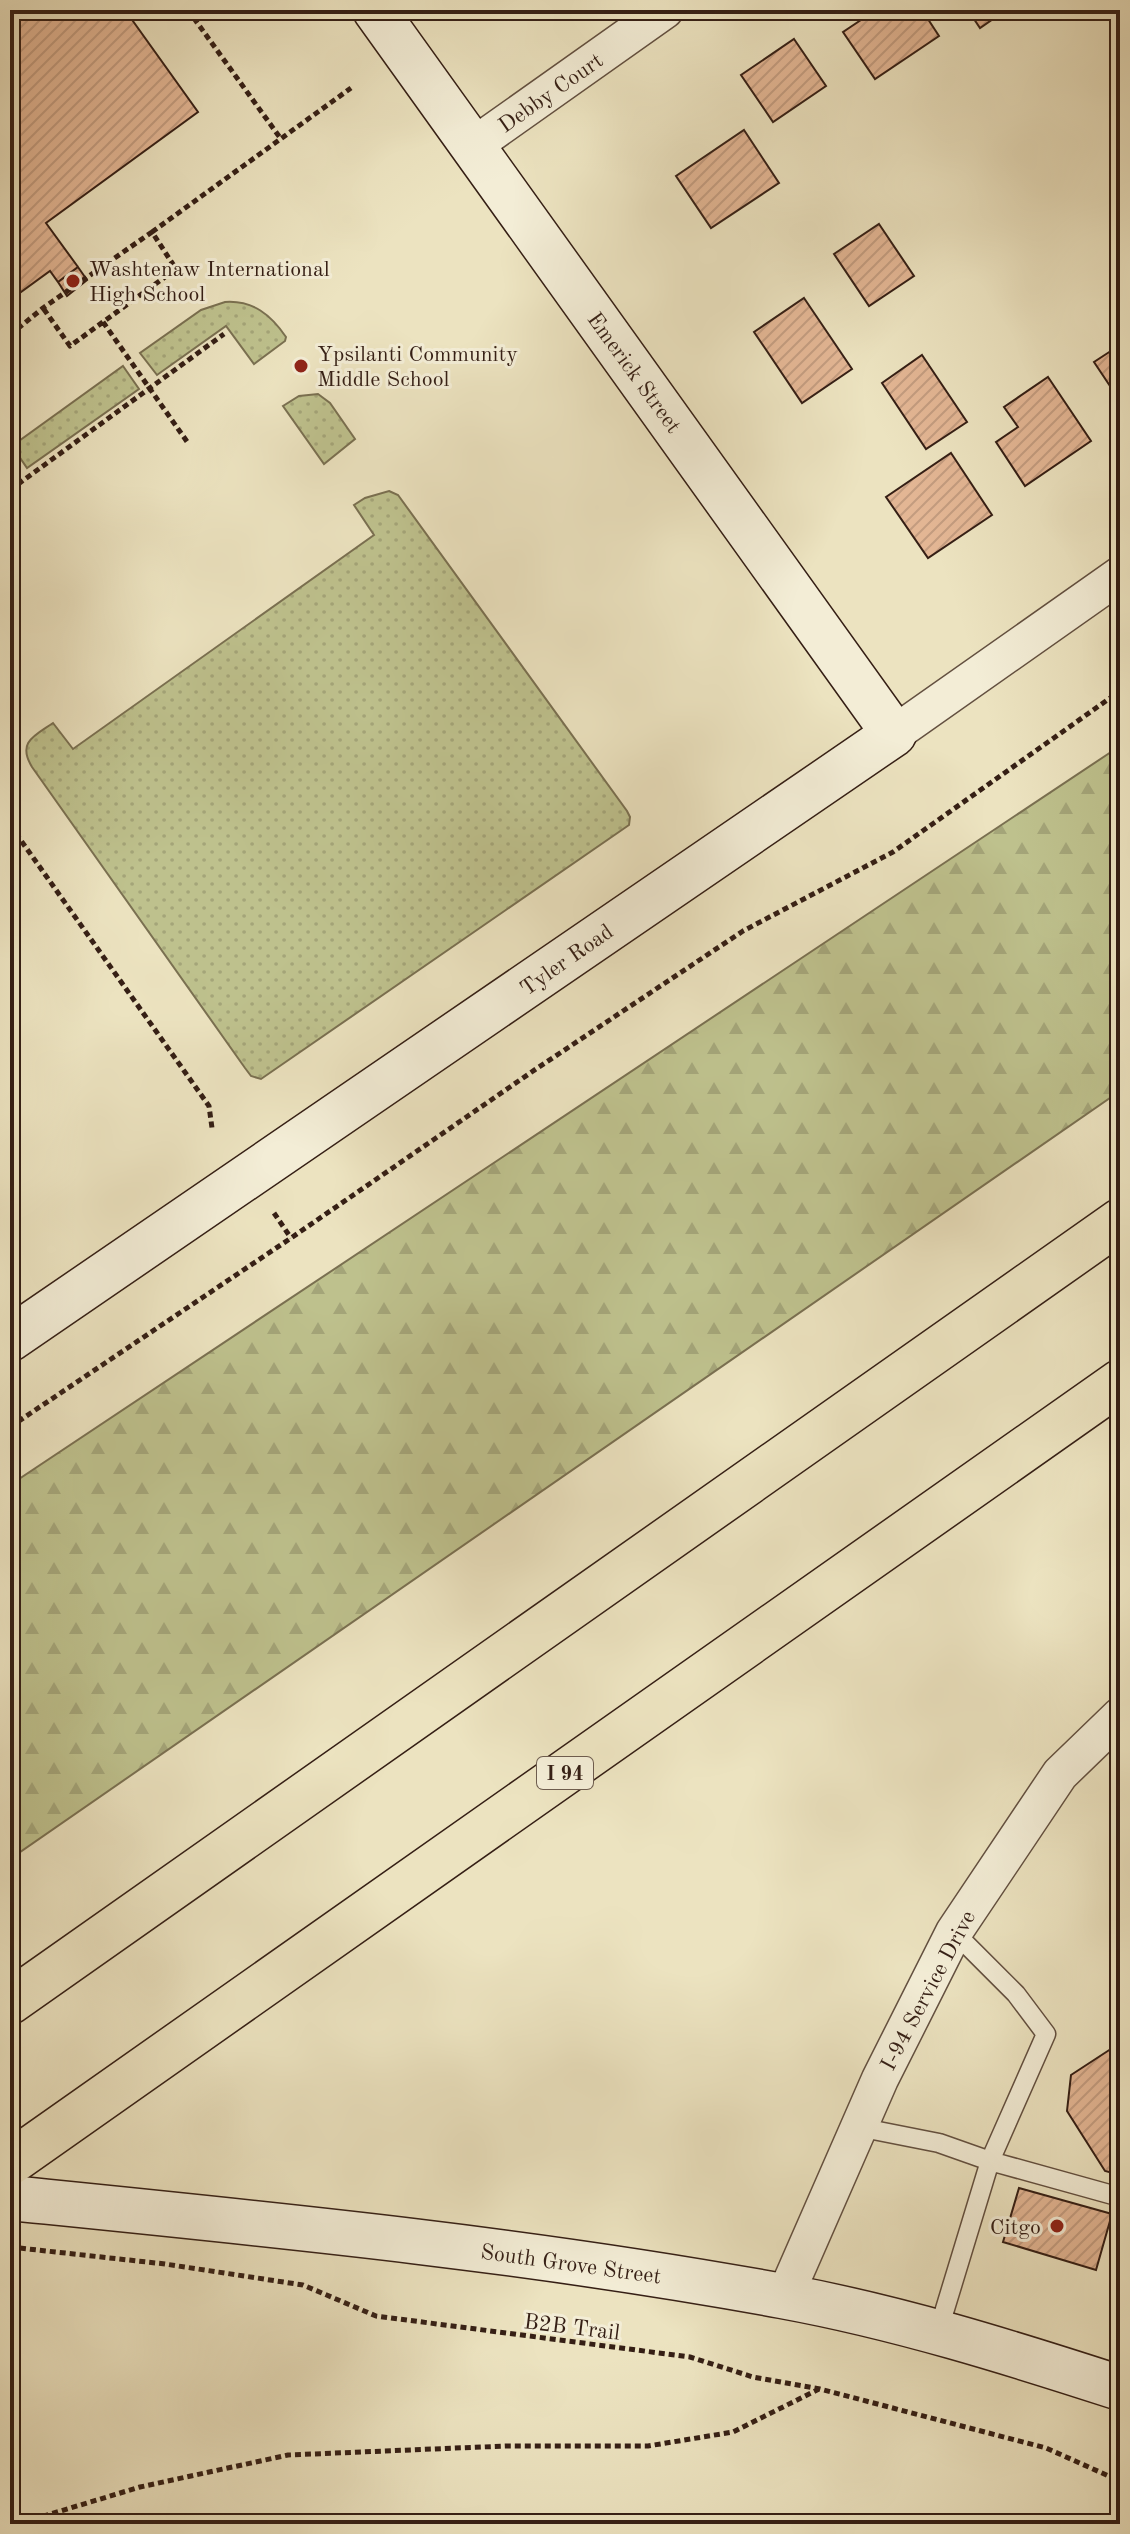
<svg xmlns="http://www.w3.org/2000/svg" width="1130" height="2534" font-family="'Old Standard TT',serif">
<style>
.grass{fill:url(#grass-dots);stroke:#7a7051;stroke-width:2}
.forest{fill:url(#forest-firs);stroke:#7a7051;stroke-width:2}
.building{fill:url(#building-hatch);stroke:#351f15;stroke-width:2}
.lines{fill:none;stroke-linecap:round;stroke-linejoin:round}
.lane-casing{stroke:#635040;stroke-width:21}
.street-casing{stroke:#635040;stroke-width:39}
.secondary-casing{stroke:#351f15;stroke-width:47}
.highway-casing{stroke:#351f15;stroke-width:47}
.path{stroke:#351f15;stroke-width:5;stroke-dasharray:6 4;stroke-linecap:butt}
.lane{stroke:#f3edd6;stroke-width:18}
.street{stroke:#f3edd6;stroke-width:36}
.secondary{stroke:#f3edd6;stroke-width:44}
.highway{stroke:#ece3c0;stroke-width:44}
.poi-dot{fill:#8f2418;stroke:#f3edd6;stroke-width:3}
.labels{text-anchor:middle;stroke-width:6;stroke-linejoin:round;paint-order:stroke}
.shield{fill:#f3edd6;stroke:#6e5d4f;stroke-width:2}
.shield-label{font-size:20px;font-weight:bold;fill:#351f15}
.street-label{font-size:22px;fill:#351f15;stroke:#f3edd6}
.poi-label{font-size:22px;fill:#351f15;stroke:#f3edd6;text-anchor:start}
</style>
<defs>
<pattern id="grass-dots" width="8" height="8" patternUnits="userSpaceOnUse" patternTransform="scale(2)"><rect width="8" height="8" fill="#bec18d"/><path d="M2 2h.1M6 6h.1" fill="none" stroke="#a4a579" stroke-width="1.8" stroke-linecap="round"/></pattern>
<pattern id="forest-firs" width="22" height="20" patternUnits="userSpaceOnUse" patternTransform="scale(2)"><rect width="22" height="20" fill="#bec18d"/><path d="M5 1l3.5 6h-7zM16 11l3.5 6h-7z" fill="#a4a579"/></pattern>
<pattern id="building-hatch" width="6" height="6" patternUnits="userSpaceOnUse" patternTransform="scale(2)"><rect width="6" height="6" fill="#e3b694"/><path d="M-1 1l2-2M0 6l6-6M5 7l2-2" fill="none" stroke="#c39c7f"/></pattern>
</defs>
<rect width="100%" height="100%" fill="#ece3c0"/>
<filter id="stains"><feTurbulence type="fractalNoise" baseFrequency=".0025" numOctaves="4"/><feColorMatrix values="0 0 0 0 .2 0 0 0 0 .09 0 0 0 0 .02 0 0 0 .5 -.17"/></filter>
<radialGradient id="worn" r=".72"><stop offset=".6" stop-color="#630" stop-opacity="0"/><stop offset="1" stop-color="#630" stop-opacity=".3"/></radialGradient>
<path class="grass" d="M225,302C253,300 271,315 286,337L285,341L254,364L226,326L157,375L140,353L201,310Z
M123,366L139,389L27,468L12,446Z
M318,394L330,403L355,439L324,464L283,406L299,396Z
M389,491L398,495L627,811L630,817L629,825L261,1079L251,1076L245,1068L32,767C17,742 34,736 53,723L73,749L374,535L354,505L365,498Z"/>
<path class="forest" d="M1120,746V1091L10,1859V1485Z"/>
<path class="building" d="M10,10H125L198,112L46,223L78,267L58,282L50,271L10,300Z
M876,10H922L939,36L875,79L843,32Z
M968,10H1006L980,28Z
M794,39L826,86L773,122L741,75Z
M744,130L779,183L711,228L676,176Z
M879,224L914,276L869,306L834,254Z
M78,267L87,280L67,296L58,282Z
M804,298L852,369L802,403L754,332Z
M1120,345V401L1094,362Z
M922,355L967,422L926,449L882,383Z
M1048,377L1091,441L1025,486L996,442L1018,427L1004,407Z
M951,453L992,515L928,558L886,497Z
M1120,2043V2175L1105,2171L1067,2111L1071,2075Z
M1019,2188L1112,2214L1096,2270L1003,2242Z"/>
<g class="lines">
<g class="lane-casing">
<path id="lane" d="M858,2127L939,2143L990,2161L1046,2034L1016,1994L954,1932
M938,2332L990,2161L1120,2197"/>
</g>
<g class="street-casing">
<path id="street" d="M473,146L665,10
M894,734L1120,575
M785,2296L880,2079L954,1932L1060,1774L1120,1716"/>
</g>
<g class="secondary-casing">
<path id="secondary" d="M10,1339L894,734L375,10
M10,2198C268,2224 527,2249 782,2296C897,2317 1009,2352 1120,2388"/>
</g>
<g class="highway-casing">
<path id="highway" d="M10,2002L1120,1221
M10,2163L1120,1382"/>
</g>
<path class="path" d="M188,10L281,139
M152,232L351,88
M103,322L188,443
M10,335L43,308L152,232L176,269L70,346L43,308
M10,490L224,334
M10,825L209,1106L212,1128
M274,1213L291,1238
M10,1427L291,1238L536,1069L743,931L893,852L1120,691
M10,2247L165,2264L303,2285L376,2316L690,2357L753,2377L820,2389L1046,2448L1120,2481
M36,2524L44,2516L140,2487L288,2455L506,2446H648L733,2432L819,2389"/>
<use href="#lane" class="lane"/>
<use href="#street" class="street"/>
<use href="#secondary" class="secondary"/>
<use href="#highway" class="highway"/>
</g>
<g class="poi-dot">
<circle cx="73" cy="281" r="8"/>
<circle cx="301" cy="366" r="8"/>
<circle cx="1057" cy="2226" r="8"/>
</g>
<g class="labels">
<rect class="shield" x="537" y="1757" width="56" height="32" rx="6"/>
<g class="shield-label">
<text x="565" y="1780">I 94</text>
</g>
<g class="street-label">
<text transform="translate(550 92) rotate(-35)" y="8">Debby Court</text>
<text transform="translate(635 372) rotate(54)" y="8">Emerick Street</text>
<text transform="translate(566 959) rotate(-35)" y="8">Tyler Road</text>
<text transform="translate(927 1990) rotate(-62)" y="8">I-94 Service Drive</text>
<text transform="translate(571 2263) rotate(8)" y="8">South Grove Street</text>
<text transform="translate(572 2326) rotate(7)" y="8">B2B Trail</text>
</g>
<g class="poi-label">
<text x="89" y="276">Washtenaw International<tspan x="89" dy="25">High School</tspan></text>
<text x="317" y="361">Ypsilanti Community<tspan x="317" dy="25">Middle School</tspan></text>
<text x="1041" y="2234" text-anchor="end">Citgo</text>
</g>
</g>
<rect width="1130" height="2534" fill="none" stroke="#ece3c0" stroke-width="40"/>
<rect x="12" y="12" width="1106" height="2510" fill="none" stroke="#351f15" stroke-width="4"/>
<rect x="20" y="20" width="1090" height="2494" fill="none" stroke="#351f15" stroke-width="2"/>
<rect width="100%" height="100%" filter="url(#stains)"/>
<rect width="100%" height="100%" fill="url(#worn)"/>
</svg>
